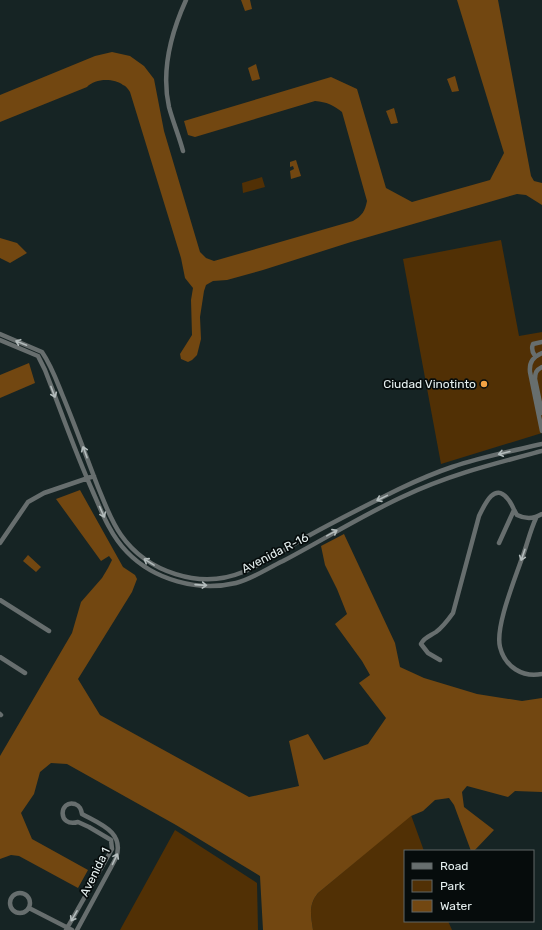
<svg xmlns="http://www.w3.org/2000/svg" width="542" height="930" font-family="Rubik,sans-serif">
<style>
.green{fill:#513005}
.water{fill:#724711}
.lines{fill:none;stroke-linecap:round;stroke-linejoin:round}
.street{stroke:#676e6e;stroke-width:4.5}
.oneway{stroke:#b3bcbc}
.poi-dot{fill:#f4a344;stroke:#060c0c;stroke-width:1.5}
.labels{text-anchor:middle;stroke-width:3.5;stroke-linejoin:round;paint-order:stroke}
.poi-label{font-size:12px;fill:#e6f0f0;stroke:#060c0c;text-anchor:end}
.street-label{font-size:12px;fill:#e6f0f0;stroke:#060c0c}
</style>
<rect width="100%" height="100%" fill="#162424"/>
<path class="green" d="M262,177L265,187L243,193L242,183Z
M501,240L519,336L542,332V433L441,464L403,259Z
M411,815L424,851H405V921H448L452,930H313C311,916 308,905 318,893Z
M175,830L257,883L258,930H120Z"/>
<path class="water" d="M241,0H250L252,9L245,11Z
M457,0H498L531,176L534,181L542,183V205L526,195L517,194L351,242L263,270L227,280L213,281L206,285L204,291L200,317L201,339L197,355L192,360L188,362L181,359L180,354L192,335L191,300L193,288L185,278L181,258L130,92C128,89 126,86 123,85C114,78 95,78 87,87L0,122V95L95,56L112,52L130,56L144,66L154,79L164,131L200,252L206,258L214,261L353,221C362,216 365,211 367,201L342,112C333,105 327,102 315,101L195,137L188,135L184,121L331,77L357,89L386,188L412,202L490,180L504,153Z
M256,64L260,79L252,81L248,68Z
M455,76L459,91L452,92L447,79Z
M394,108L398,123L391,124L386,111Z
M296,160L301,176L291,179L290,171L294,169L293,166L290,167V162Z
M0,238L17,243L27,253L10,263L0,258Z
M29,363L35,383L0,398V375Z
M80,490L123,567L135,575L137,579L132,592L78,679L100,715L249,797L299,786L289,741L308,734L324,760L368,744L386,718L359,683L370,675L362,661L335,624L347,614L337,589L325,565L321,546L344,534L395,643L400,667L424,678L477,694L522,701L542,698V792L515,791L508,797L467,786L462,792L464,807L494,830L474,851H471L454,805L449,798L435,800L423,811L411,816L318,893C308,905 311,916 313,930H263L260,876L176,825L67,764L51,763L40,772L34,794L21,813L32,839L88,870L78,888L19,856L11,855L0,859V756L72,633L81,602L102,578L108,568L112,560L109,556L101,561L56,499Z
M28,555L41,567L36,572L23,561Z"/>
<g class="lines">
<path class="street" d="M183,151C179,136 173,122 169,107C161,71 171,33 186,0
M0,334L42,352
M0,340L38,356
M42,352C51,365 56,379 62,394C75,425 86,456 98,487C105,504 111,521 121,535C147,572 200,590 243,572C267,562 288,547 310,535C339,519 369,504 399,489C416,481 434,473 452,467C481,457 512,451 542,444
M542,353C533,357 529,362 530,372L542,431
M38,356L45,370C61,411 75,452 93,492C102,513 111,536 127,552C154,580 198,592 236,583C252,579 268,568 283,561C323,540 361,516 402,497C448,475 493,464 542,451
M535,356C532,352 531,349 533,344L542,342
M542,367C536,370 535,373 535,379L542,413
M536,518C530,531 527,545 522,558C515,579 495,627 500,647C505,667 523,678 542,674
M0,543L28,502L44,493L94,476
M499,543L514,510
M0,600L49,631
M0,657L25,673
M440,660L428,653L421,644C424,637 430,636 436,632C443,627 448,620 453,613L479,516C484,506 494,482 507,498C512,503 513,509 517,515C525,519 534,519 542,514
M0,714L1,715
M10 903a10 10 0 1 1 20 0a10 10 0 1 1-20 0Z
M29,908L72,930
M66,930L112,849L111,840L89,827L78,822C57,828 59,799 75,804C80,806 81,809 82,814C100,824 125,832 116,858L77,930"/>
</g>
<defs><path id="oneway-shaft" d="M-6 0H5M1.5-3L5.5 0L1.5 3" fill="none" stroke-width="1.6" stroke-linecap="round" stroke-linejoin="round"/></defs>
<g class="oneway">
<use href="#oneway-shaft" transform="translate(21 343) rotate(-158)"/>
<use href="#oneway-shaft" transform="translate(53 392) rotate(69)"/>
<use href="#oneway-shaft" transform="translate(85 452) rotate(-110)"/>
<use href="#oneway-shaft" transform="translate(504 453) rotate(166)"/>
<use href="#oneway-shaft" transform="translate(382 498) rotate(154)"/>
<use href="#oneway-shaft" transform="translate(102 512) rotate(66)"/>
<use href="#oneway-shaft" transform="translate(332 533) rotate(-29)"/>
<use href="#oneway-shaft" transform="translate(523 555) rotate(109)"/>
<use href="#oneway-shaft" transform="translate(149 562) rotate(-149)"/>
<use href="#oneway-shaft" transform="translate(201 585) rotate(4)"/>
<use href="#oneway-shaft" transform="translate(115 859) rotate(-65)"/>
<use href="#oneway-shaft" transform="translate(74 916) rotate(120)"/>
</g>
<circle class="poi-dot" cx="484" cy="384" r="4"/>
<g class="labels">
<g class="poi-label">
<text x="476" y="388">Ciudad Vinotinto</text>
</g>
<g class="street-label">
<text transform="translate(275 553) rotate(-27)" y="4">Avenida R-16</text>
<text transform="translate(95 872) rotate(-64)" y="4">Avenida 1</text>
</g>
</g>
<rect x="404" y="850" width="130" height="72" fill="#060c0c" stroke="#606767"/>
<rect x="412" y="863" width="20" height="6" fill="#676e6e" stroke="#606767"/>
<text x="440" y="870" font-size="12" fill="#e6f0f0">Road</text>
<rect x="412" y="880" width="20" height="12" fill="#513005" stroke="#606767"/>
<text x="440" y="890" font-size="12" fill="#e6f0f0">Park</text>
<rect x="412" y="900" width="20" height="12" fill="#724711" stroke="#606767"/>
<text x="440" y="910" font-size="12" fill="#e6f0f0">Water</text>
</svg>
